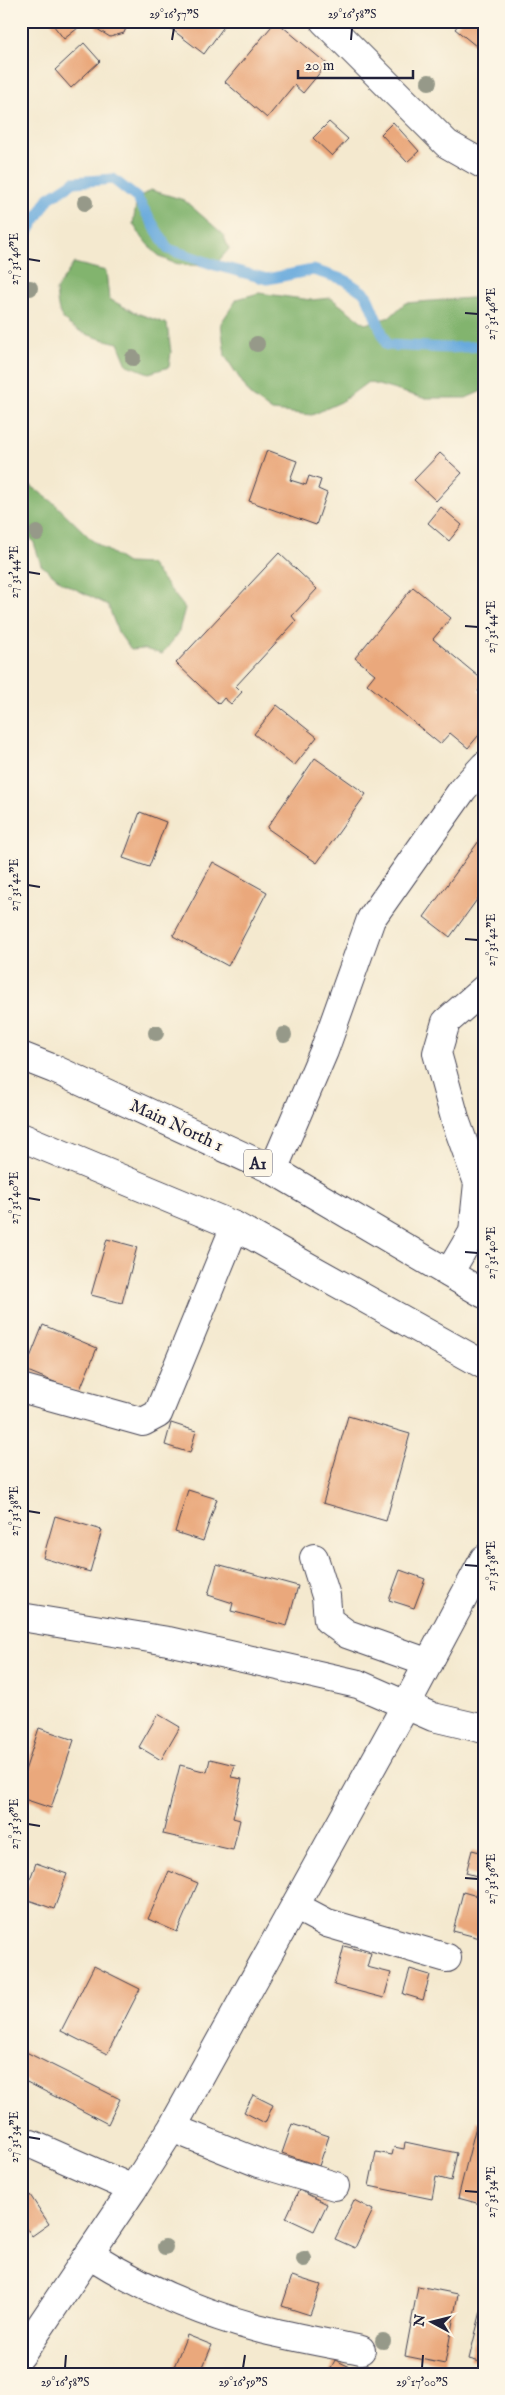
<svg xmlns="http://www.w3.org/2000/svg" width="505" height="2395" font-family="'IM FELL English',serif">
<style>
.forest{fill:#82b46e;stroke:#526b54}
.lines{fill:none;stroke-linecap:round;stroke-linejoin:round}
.stream{stroke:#69aadd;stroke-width:11}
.building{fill:#eaa87b}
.minor-casing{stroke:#424051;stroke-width:30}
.major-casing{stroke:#424051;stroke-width:30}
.minor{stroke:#fff;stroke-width:28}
.major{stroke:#fff;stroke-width:28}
.tree{fill:#969989}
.ticks{fill:none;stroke:#22223b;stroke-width:2}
.labels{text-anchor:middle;stroke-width:4;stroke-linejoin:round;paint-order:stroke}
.shield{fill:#fcf5e5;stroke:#63616e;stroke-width:1}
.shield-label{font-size:16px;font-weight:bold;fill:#22223b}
.street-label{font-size:18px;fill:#22223b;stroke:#fcf5e5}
.neatline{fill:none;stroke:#22223b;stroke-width:2}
.ticks-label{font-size:12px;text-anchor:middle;fill:#22223b}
</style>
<rect width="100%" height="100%" fill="#fcf5e5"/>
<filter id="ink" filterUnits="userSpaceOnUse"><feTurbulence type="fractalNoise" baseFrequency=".02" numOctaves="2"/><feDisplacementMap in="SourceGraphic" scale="10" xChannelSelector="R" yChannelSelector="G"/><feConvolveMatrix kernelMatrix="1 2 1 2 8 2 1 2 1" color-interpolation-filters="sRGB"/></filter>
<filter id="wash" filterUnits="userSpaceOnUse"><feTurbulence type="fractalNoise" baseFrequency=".0096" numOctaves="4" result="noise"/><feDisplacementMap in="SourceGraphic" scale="20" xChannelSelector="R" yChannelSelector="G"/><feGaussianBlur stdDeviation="1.12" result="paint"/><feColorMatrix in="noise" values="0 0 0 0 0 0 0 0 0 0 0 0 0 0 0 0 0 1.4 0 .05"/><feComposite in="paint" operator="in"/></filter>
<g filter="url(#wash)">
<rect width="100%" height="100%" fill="#f4e9cf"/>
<path class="forest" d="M151,190L184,200L223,234L229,249L215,265C169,267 158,263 133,224L137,198Z
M74,263L106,271L109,299L134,312L167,324L171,352L169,367L149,373L127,365L118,343C100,339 65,331 59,311C57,304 57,297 56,290Z
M259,293L311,300L331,298L365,324L390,317L405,303L484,297V390L466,398H423L368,382L341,402L312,415L272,411L251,396L225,356L221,323L237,299Z
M22,479L54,503L93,541L127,563L150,564L185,608L178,634L162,654L144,649L131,650L118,632L108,605L63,583L41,565L34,543L21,523Z"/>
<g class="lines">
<path class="stream" d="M21,243L49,198L74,182L113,179L137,198L168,249L215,265L267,279L313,270L345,280L366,294L387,345L448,348L484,346"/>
</g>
<g id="blocks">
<path class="building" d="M50,21H73L78,28L64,39Z
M94,21H129L124,33L110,37L97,29Z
M161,21H228L204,54Z
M276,21L327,64L303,93L294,85L267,118L225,82Z
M461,21H484V47L481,50L455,29Z
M84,43L100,61L71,88L55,70Z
M329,122L348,139L332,156L313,138Z
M393,122L419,151L407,162L381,134Z
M267,450L297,461L290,480L306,485L309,476L321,480L318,489L327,493L316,525L249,501Z
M440,453L462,473L436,501L414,480Z
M441,507L462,525L449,541L428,523Z
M279,553L317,589L292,616L296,621L236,686L242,692L231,704L224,698L219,704L176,663Z
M413,587L451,618L433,639L484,681V685L478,691L484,695V729L468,748L450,733L440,744L367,684L375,674L355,658Z
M277,705L317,737L294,766L254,734Z
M315,758L366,794L317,863L267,828Z
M140,812L166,822L149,867L123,858Z
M484,834V890L450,937L424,917Z
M213,862L267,892L228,966L173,936Z
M107,1239L137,1247L122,1303L91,1295Z
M43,1325L97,1348L79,1392L25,1370Z
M348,1416L410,1434L386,1521L323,1503Z
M171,1423L196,1431L190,1453L165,1445Z
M188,1490L217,1499L203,1541L175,1532Z
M55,1516L102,1530L90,1572L43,1558Z
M217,1564L298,1586L287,1626L231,1611L233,1603L208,1595Z
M400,1570L425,1579L414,1608L389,1600Z
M158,1714L180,1727L161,1760L139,1747Z
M39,1728L74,1740L51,1808L21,1798V1783Z
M210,1759L235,1765L231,1777L242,1779L233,1818L240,1820L233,1850L163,1834L180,1765L207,1772Z
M472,1850L484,1853V1878L466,1873Z
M36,1863L67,1874L54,1909L23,1898Z
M169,1871L198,1883L177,1932L148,1919Z
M463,1892L484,1898V1939L453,1931Z
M344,1946L371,1953L367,1967L391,1973L384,1998L334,1985Z
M94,1966L140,1989L107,2054L61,2031Z
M410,1969L430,1975L423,2000L403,1994Z
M22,2050L120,2099L108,2124L21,2079Z
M253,2095L273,2105L265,2123L244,2112Z
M477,2122L484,2124V2205L458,2198Z
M292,2124L329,2136L319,2166L282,2153Z
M405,2142L457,2153L451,2181L436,2177L432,2199L369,2186L376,2152L392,2155L394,2147L404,2149Z
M299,2190L327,2204L314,2231L286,2218Z
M30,2195L49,2224L32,2236L21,2220V2201Z
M354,2200L373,2210L355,2248L335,2239Z
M292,2276L321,2285L310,2315L282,2306Z
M418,2286L458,2294L445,2364L405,2356Z
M481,2311L484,2312V2363L469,2359Z
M187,2335L212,2345L200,2374H171Z
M335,2360L361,2372V2374H328Z"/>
</g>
</g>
<g filter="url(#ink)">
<use href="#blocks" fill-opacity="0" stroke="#424051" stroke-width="1"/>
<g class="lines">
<g class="minor-casing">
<path id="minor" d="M324,21L447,144L484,165
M21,1137L235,1226L484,1365
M273,1170L324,1051L371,919L463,789L484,766
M449,1273L473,1232L478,1183L456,1122L437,1053L446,1022L484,989
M21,1388L143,1422L158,1414L235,1226
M314,1558L326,1596L328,1620L347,1634L429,1663
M21,1617L168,1641L358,1684L433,1717L484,1729
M295,1906L327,1923L447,1958
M172,2128L259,2163L335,2186
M21,2145L31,2144L133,2189
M89,2254C141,2287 198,2312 257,2328C291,2337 327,2343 361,2350
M21,2355L133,2189L172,2128L406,1705L484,1559"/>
</g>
<g class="major-casing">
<path id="major" d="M21,1056L54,1069L273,1170L484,1294"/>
</g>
<use href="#minor" class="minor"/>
<use href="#major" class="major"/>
</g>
<g class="tree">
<circle cx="429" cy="82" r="8"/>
<circle cx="85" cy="203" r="8"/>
<circle cx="30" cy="288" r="8"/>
<circle cx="257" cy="344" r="8"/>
<circle cx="133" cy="358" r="8"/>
<circle cx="37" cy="533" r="8"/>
<circle cx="156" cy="1033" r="8"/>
<circle cx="284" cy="1035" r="8"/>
<circle cx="165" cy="2247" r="8"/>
<circle cx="304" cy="2259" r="8"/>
<circle cx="383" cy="2341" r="8"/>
</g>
</g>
<path class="ticks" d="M172,40L174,28M351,40L352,28M28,259L40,261M465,313L478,314M28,572L40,574M465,626L478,627M28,885L40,887M465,939L478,940M28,1198L40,1200M465,1252L478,1253M28,1511L40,1513M465,1565L478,1566M28,1824L40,1826M465,1878L478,1879M28,2137L40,2139M465,2191L478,2192M65,2368L66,2355M243,2368L245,2355M422,2368L423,2355"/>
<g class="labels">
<rect class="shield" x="244" y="1149.5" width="28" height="27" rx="4"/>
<g class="shield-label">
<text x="258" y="1169">A1</text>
</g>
<g class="street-label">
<text transform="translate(177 1125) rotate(25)" y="6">Main North 1</text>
</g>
</g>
<rect width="505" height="2395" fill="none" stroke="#fcf5e5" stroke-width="55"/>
<g transform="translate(432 2322) rotate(277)" stroke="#fcf5e5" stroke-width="4" paint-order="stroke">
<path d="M0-4L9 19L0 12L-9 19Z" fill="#22223b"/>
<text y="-8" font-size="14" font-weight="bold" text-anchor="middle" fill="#22223b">N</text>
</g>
<path d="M298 70v8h115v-8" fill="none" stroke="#22223b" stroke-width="2.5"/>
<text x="305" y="70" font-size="15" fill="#22223b" stroke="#fcf5e5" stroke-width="4" paint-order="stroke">20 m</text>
<rect x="28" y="28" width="450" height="2340" class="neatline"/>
<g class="ticks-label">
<text x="174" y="18">29°16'57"S</text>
<text x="352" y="18">29°16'58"S</text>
<text transform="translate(14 259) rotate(-90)" y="4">27°31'46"E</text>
<text transform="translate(491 314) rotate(-90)" y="4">27°31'46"E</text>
<text transform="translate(14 572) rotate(-90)" y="4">27°31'44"E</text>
<text transform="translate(491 627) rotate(-90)" y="4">27°31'44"E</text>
<text transform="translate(14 885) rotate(-90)" y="4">27°31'42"E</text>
<text transform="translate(491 940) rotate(-90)" y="4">27°31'42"E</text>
<text transform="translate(14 1198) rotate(-90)" y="4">27°31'40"E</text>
<text transform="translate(491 1253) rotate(-90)" y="4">27°31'40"E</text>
<text transform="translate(14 1511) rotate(-90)" y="4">27°31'38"E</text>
<text transform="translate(491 1566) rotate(-90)" y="4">27°31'38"E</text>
<text transform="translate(14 1824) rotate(-90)" y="4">27°31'36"E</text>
<text transform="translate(491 1879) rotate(-90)" y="4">27°31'36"E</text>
<text transform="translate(14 2137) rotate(-90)" y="4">27°31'34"E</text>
<text transform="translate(491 2192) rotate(-90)" y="4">27°31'34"E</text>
<text x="65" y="2386">29°16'58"S</text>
<text x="243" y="2386">29°16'59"S</text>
<text x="422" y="2386">29°17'00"S</text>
</g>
</svg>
